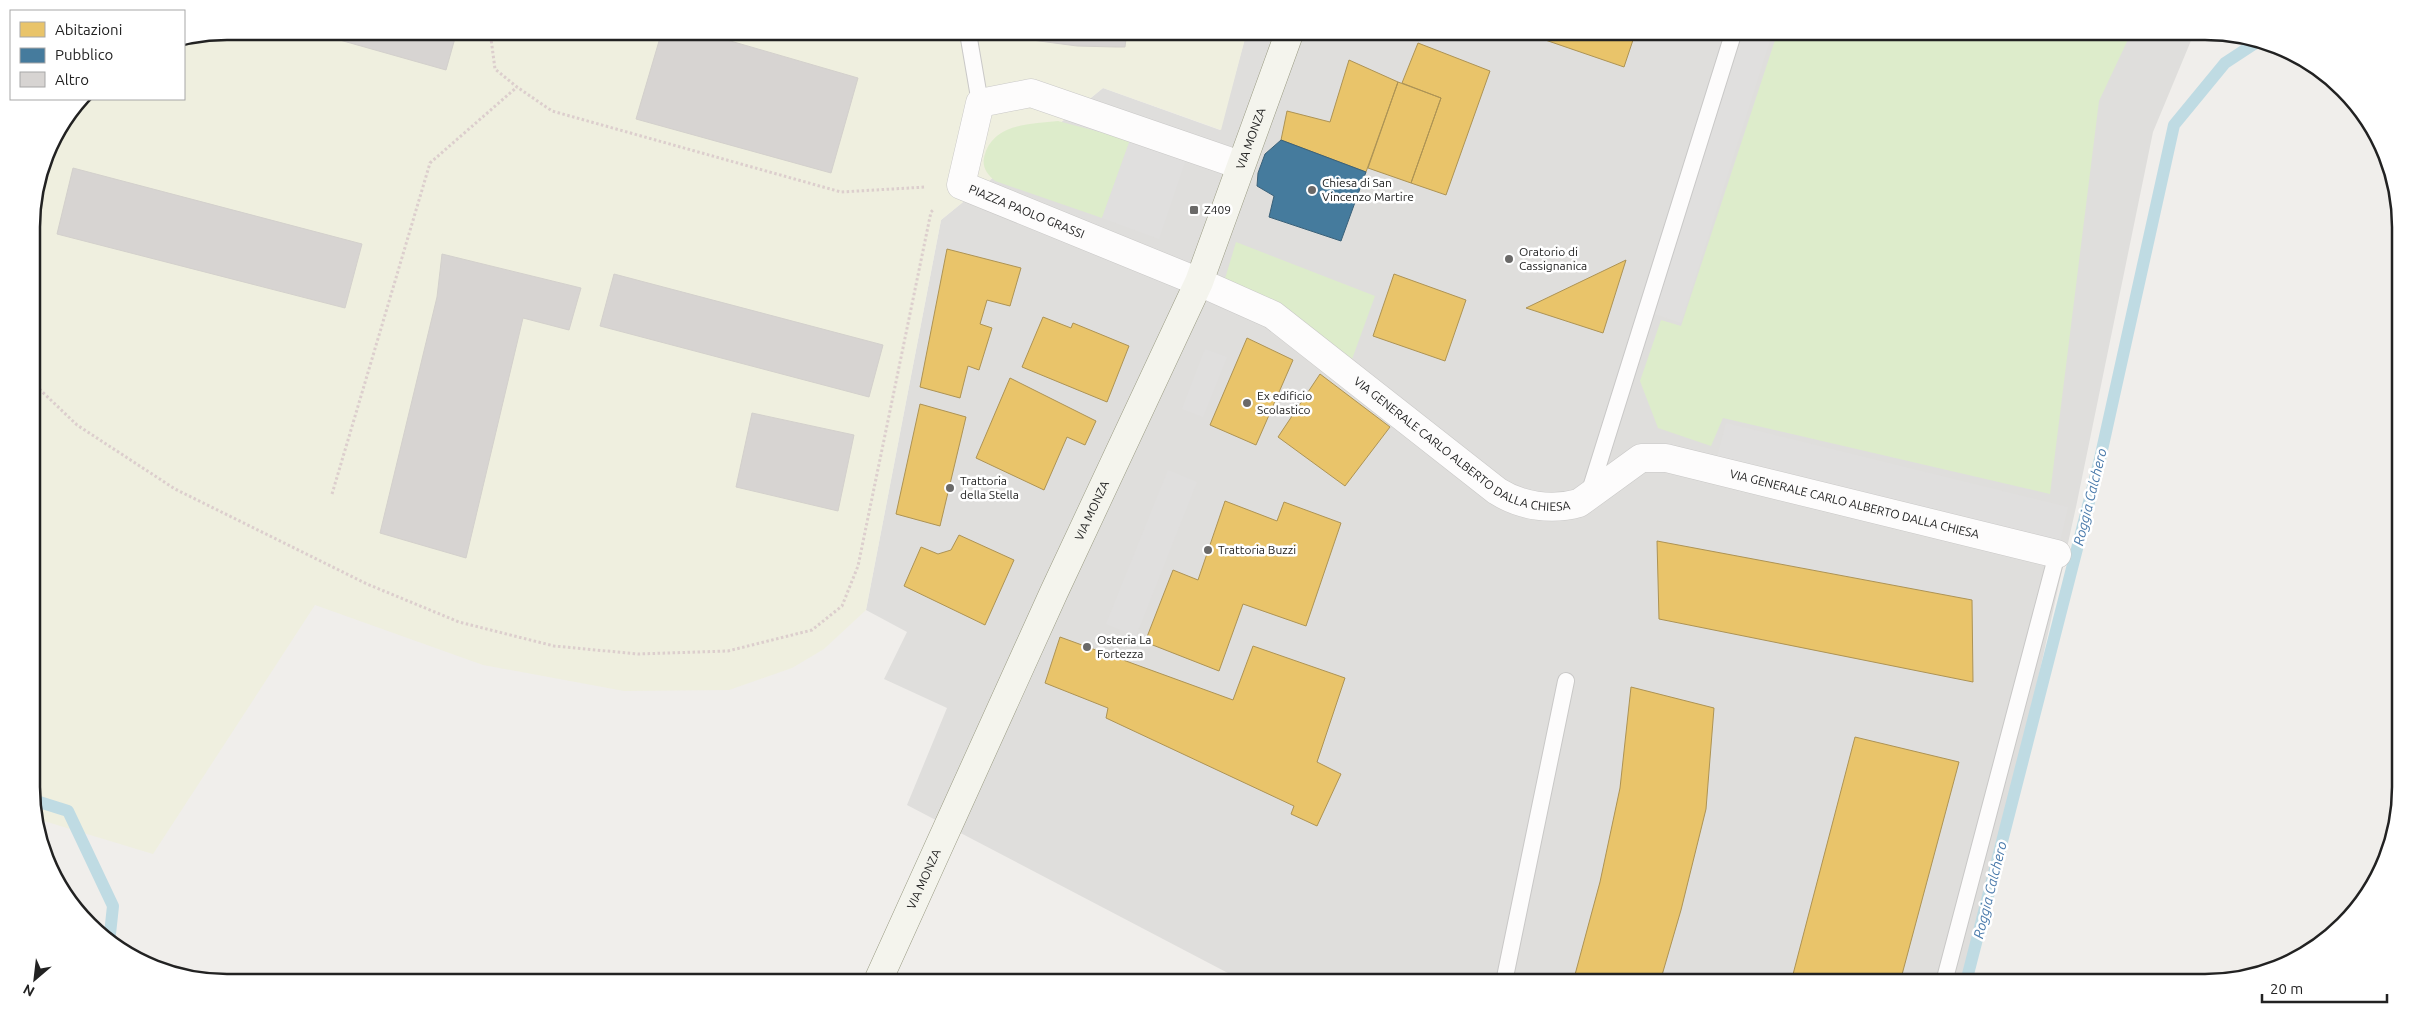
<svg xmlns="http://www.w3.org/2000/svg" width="2432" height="1014" font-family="Ubuntu,sans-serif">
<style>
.residential{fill:#dfdedc}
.farmland{fill:#efefdf}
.grass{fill:#ddeccb}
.parking{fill:#e0dfde}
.homes{fill:#e9c46a;stroke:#ad9354}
.public{fill:#457b9d;stroke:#3a6078}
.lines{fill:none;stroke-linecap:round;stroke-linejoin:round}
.stream{stroke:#bfdbe3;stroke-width:12}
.building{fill:#d7d4d2;stroke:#d3d0cc}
.lane-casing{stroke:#c9c8c7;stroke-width:18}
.street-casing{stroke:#c9c8c7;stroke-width:29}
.secondary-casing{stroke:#999a82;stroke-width:29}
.path{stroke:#dccecd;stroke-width:3;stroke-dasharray:2.5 2.5;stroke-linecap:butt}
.lane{stroke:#fdfcfc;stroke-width:16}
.street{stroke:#fdfcfc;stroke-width:28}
.secondary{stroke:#f4f4ed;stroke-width:28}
.poi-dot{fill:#6a6968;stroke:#fff;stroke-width:2}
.labels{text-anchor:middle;stroke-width:5;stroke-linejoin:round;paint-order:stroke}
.street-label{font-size:12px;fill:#222;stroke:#fff}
.poi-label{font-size:12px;fill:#222;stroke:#fff;text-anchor:start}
.water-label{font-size:14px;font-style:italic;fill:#4a7aab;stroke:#fff}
.rim{fill:none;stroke:#222;stroke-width:2.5}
</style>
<rect width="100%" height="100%" fill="#f0eeeb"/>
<path class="residential" d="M1247,31H2195L2153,132L2076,507L1971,982L1247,983L907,805L947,708L884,679L907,632L866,610L941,220L1103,88L1220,130Z"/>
<path class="farmland" d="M227,31H1247L1221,130L1103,88L941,220L866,610L824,649L792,668L729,690L624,691L483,665L315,605L153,854L34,818L33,813L32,214L51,141L83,99H184V40Z"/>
<path class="grass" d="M1778,31H2132L2099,101L2050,494L1723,418L1711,446L1658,428L1640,381L1661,320L1681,326Z
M1058,121L1130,140L1102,218L995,181C986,173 981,166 985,154C995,123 1032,124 1058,121Z
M1236,242L1375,296L1351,362L1224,282Z"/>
<path class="parking" d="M1734,31H1773L1681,323L1646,311Z
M1130,140L1186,159L1159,239L1102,218Z
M1205,349L1227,357L1203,417L1182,409Z
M1726,423L2068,507L2057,554L1714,469Z
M1168,470L1197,482L1136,636L1106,624Z"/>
<path class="homes" d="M1519,31H1636L1624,67Z
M1418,43L1490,71L1446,195L1411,183L1441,98L1402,83Z
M1349,60L1398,82L1366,172L1281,140L1287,111L1330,122Z
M1398,82L1441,98L1411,183L1368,168Z
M947,249L1021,268L1010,306L987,300L980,324L992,328L979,370L968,366L960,398L920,387Z
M1626,260L1603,333L1526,308Z
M1394,274L1466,300L1445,361L1373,336Z
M1043,317L1071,328L1073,323L1129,346L1107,402L1022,367Z
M1247,338L1293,360L1256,445L1210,425Z
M1320,374L1390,427L1345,486L1278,437Z
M1010,378L1096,421L1085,445L1067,437L1044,490L976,458Z
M920,404L966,417L940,526L896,514Z
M1225,501L1277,521L1284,502L1341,523L1306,626L1243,604L1219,671L1145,642L1173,570L1198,580Z
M959,535L1014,560L985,625L904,586L921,547L938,554L951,550Z
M1657,541L1972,600L1973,682L1659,619Z
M1060,637L1233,700L1253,646L1345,678L1317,762L1341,774L1317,826L1291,814L1294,806L1106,718L1108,708L1045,683Z
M1631,687L1714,708L1706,809L1681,910L1660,982H1573L1600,882L1620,788Z
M1855,737L1959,762L1900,982H1791Z"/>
<path class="public" d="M1281,140L1366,172L1341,241L1269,217L1274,196L1257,186L1258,173L1265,154Z"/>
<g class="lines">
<path class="stream" d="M33,800L68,811L113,906L109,943
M1966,982L2100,459L2174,125L2225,63L2257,42"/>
</g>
<path class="building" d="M322,31H457L446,70L322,35Z
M662,31H696L858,78L831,173L636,119Z
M964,31H1127L1125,47H1116L1077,46Z
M73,168L362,244L345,308L57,234Z
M442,254L581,288L569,330L523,318L466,558L380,533L437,297Z
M614,274L883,345L869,397L600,326Z
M752,413L854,435L838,511L736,487Z"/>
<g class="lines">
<g class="lane-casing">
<path id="lane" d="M968,33L980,103
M1589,494L1734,31
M1504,982L1566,681
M1944,982L2057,554"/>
</g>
<g class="street-casing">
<g id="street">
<path id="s1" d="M1240,165L1031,93L980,103L961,185L1199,282L1273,315L1497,491C1521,506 1551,511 1579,503L1641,458H1666L2057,554"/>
</g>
</g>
<g class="secondary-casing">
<g id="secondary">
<path id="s2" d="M877,983L1054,592L1199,282L1290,31"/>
</g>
</g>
<path class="path" d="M490,31L495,69L517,87L552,111L841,192L926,187
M32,382L77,425L175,489L367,584L459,622L554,646L638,654L728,651L812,630L842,606L858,566L931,212L934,209
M332,494L430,163L517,87"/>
<use href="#lane" class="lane"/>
<use href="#street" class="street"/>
<use href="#secondary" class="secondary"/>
</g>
<g class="poi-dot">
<circle cx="1312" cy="190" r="5"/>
<rect x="1189" y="205" width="10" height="10" rx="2.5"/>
<circle cx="1509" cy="259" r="5"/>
<circle cx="1247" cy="403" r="5"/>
<circle cx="950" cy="488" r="5"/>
<circle cx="1208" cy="550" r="5"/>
<circle cx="1087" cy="647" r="5"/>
</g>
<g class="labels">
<g class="street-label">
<text dy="4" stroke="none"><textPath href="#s2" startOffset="924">VIA MONZA</textPath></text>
<text dy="4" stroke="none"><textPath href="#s1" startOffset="428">PIAZZA PAOLO GRASSI</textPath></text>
<text dy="4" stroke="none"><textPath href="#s1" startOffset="928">VIA GENERALE CARLO ALBERTO DALLA CHIESA</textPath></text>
<text dy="4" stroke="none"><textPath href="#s1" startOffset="1361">VIA GENERALE CARLO ALBERTO DALLA CHIESA</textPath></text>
<text dy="4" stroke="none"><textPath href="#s2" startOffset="519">VIA MONZA</textPath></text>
<text dy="4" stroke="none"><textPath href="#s2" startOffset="114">VIA MONZA</textPath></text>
</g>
<g class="poi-label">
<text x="1322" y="187">Chiesa di San<tspan x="1322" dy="14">Vincenzo Martire</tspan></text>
<text x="1204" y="214">Z409</text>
<text x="1519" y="256">Oratorio di<tspan x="1519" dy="14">Cassignanica</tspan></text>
<text x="1257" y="400">Ex edificio<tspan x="1257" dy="14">Scolastico</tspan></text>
<text x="960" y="485">Trattoria<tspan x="960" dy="14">della Stella</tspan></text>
<text x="1218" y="554">Trattoria Buzzi</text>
<text x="1097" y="644">Osteria La<tspan x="1097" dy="14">Fortezza</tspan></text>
</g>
<g class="water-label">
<text transform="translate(2090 497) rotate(-76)" y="5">Roggia Calchero</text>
<text transform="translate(1990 890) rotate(-76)" y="5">Roggia Calchero</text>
</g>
</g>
<path d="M0 0H2432V1014H0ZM227 40H2205A187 187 0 0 1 2392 227V787A187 187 0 0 1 2205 974H227A187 187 0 0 1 40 787V227A187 187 0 0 1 227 40Z" fill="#fff" fill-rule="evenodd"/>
<path class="rim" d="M227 40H2205A187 187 0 0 1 2392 227V787A187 187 0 0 1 2205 974H227A187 187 0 0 1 40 787V227A187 187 0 0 1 227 40Z"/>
<rect x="10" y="10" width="175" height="90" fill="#ffffff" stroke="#a7a7a7"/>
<rect x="20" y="22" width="25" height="15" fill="#e9c46a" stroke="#a7a7a7"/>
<text x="55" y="35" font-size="15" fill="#222222">Abitazioni</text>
<rect x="20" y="48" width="25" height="15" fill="#457b9d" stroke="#a7a7a7"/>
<text x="55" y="60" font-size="15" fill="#222222">Pubblico</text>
<rect x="20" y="72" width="25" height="15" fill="#d7d4d2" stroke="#a7a7a7"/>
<text x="55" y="85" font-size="15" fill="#222222">Altro</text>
<g transform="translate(35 979) rotate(208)" stroke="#ffffff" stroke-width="4" paint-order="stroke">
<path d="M0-4L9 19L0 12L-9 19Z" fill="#222222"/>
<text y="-8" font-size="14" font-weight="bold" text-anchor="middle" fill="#222222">N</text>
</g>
<path d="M2262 994v8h125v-8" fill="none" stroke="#222222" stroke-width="2.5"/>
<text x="2270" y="994" font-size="15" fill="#222222" stroke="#ffffff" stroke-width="4" paint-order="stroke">20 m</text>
</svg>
